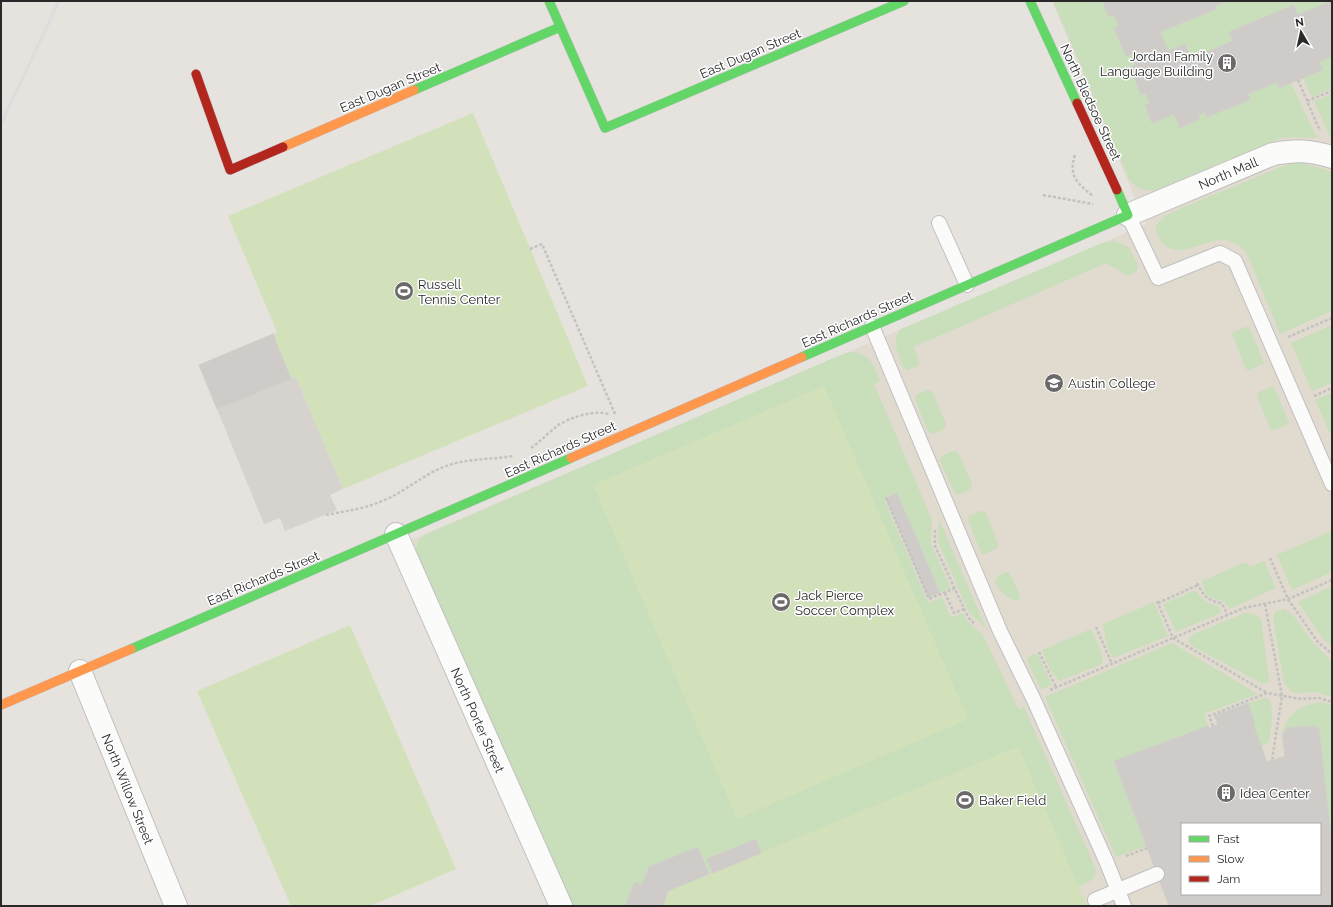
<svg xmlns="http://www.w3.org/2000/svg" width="1333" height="907" font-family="Raleway,sans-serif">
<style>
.education{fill:#e0dbce;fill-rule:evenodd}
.green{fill:#c9debb}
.pitch{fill:#d2e1ba}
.plaza{fill:#d6d3cf}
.building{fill:#cecbc8;stroke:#d1cfcb;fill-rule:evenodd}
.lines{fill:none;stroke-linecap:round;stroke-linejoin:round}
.lane-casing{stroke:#c1bfc0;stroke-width:16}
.street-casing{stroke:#c1bfc0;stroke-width:24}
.fast-casing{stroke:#c1bfc0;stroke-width:10}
.slow-casing{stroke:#c1bfc0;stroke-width:10}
.jam-casing{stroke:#c1bfc0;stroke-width:10}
.path{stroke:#c3c2c2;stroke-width:2.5;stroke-dasharray:3 2;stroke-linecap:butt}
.lane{stroke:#fbfbfa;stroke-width:14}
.street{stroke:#fbfbfa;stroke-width:22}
.fast{stroke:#63d668;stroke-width:9}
.slow{stroke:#ff974d;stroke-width:9}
.jam{stroke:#b3261e;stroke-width:9}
.rail{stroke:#ddddde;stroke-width:3}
.labels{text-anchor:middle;stroke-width:3;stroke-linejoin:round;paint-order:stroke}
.street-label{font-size:13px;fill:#292929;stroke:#fff}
.poi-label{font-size:13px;fill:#292929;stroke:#fff;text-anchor:start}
</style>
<rect width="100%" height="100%" fill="#e6e3df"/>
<path class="education" d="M1052,1H1332V906H572L406,542L1146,224ZM1182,824H1320V894H1182Z"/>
<path class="green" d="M1053,1H1108L1103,4L1109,17L1114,15L1119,26L1114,28L1126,56L1131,54L1136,65L1130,67L1141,95L1146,93L1150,103L1152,123L1174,114L1180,128L1200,119L1198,115L1205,112L1208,117L1250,100L1248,94L1277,82L1279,88L1291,83L1317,138L1292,137L1281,138L1156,190C1144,192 1136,188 1129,179Z
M1226,1H1330L1298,15L1294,5L1229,32L1233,41L1191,59L1185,44L1168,51L1160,32L1216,9L1215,6Z
M1332,56V88L1312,97L1303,78L1322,70L1319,62Z
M1332,94V141L1314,101Z
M1301,163L1331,171L1332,173V311L1280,334L1247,254C1244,251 1241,247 1238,245C1214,228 1188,262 1164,245C1160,242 1158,234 1155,229C1159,220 1164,217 1172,212L1281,167L1290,164Z
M1113,241L1129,247L1138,266L1136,272L1128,276L1106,263L914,347L919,361L918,366L908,370L904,368C898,354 892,345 899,330L1100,244Z
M1332,325V383L1312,391L1291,343Z
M1245,327H1248L1250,329L1264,363L1250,370H1247L1245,367L1232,334L1234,332Z
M854,352C872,356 874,366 880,381L874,384L932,520L931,544L951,588L940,593L897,493L884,499L928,603L942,597L951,618L963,613L968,622L983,635L1019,710L1024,707L1095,867L1096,871L1094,879L1078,887L1018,747L761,853L755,839L707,859L713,873L709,874L698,848L649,867L642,885L635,882L625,906H568L416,556C415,545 418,539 427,534L838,356L846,353Z
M1270,387H1274L1275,389L1289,423L1276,430H1272L1270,428L1257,397L1259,392Z
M927,390L931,391L933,392L946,424L944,429L933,434L930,433L928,431L915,400L916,395Z
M1332,393V438L1315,400Z
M953,451H957L958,453L972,484V487C969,491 961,495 955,494L954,492L940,461L942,456Z
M980,511H984L986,513L999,547L985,554H982L981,552L968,521L969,516Z
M939,519L986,628L969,613L938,542Z
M1332,531V572L1292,590L1277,555Z
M1264,561L1276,588L1229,609C1223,595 1212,603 1206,593C1203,588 1204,586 1202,581L1243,563H1247L1250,567Z
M1006,572L1009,573L1011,576L1020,596L1019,600L1016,601C1007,598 998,590 995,581L998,576Z
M1332,586V647L1323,639L1298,602Z
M1196,590C1201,599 1208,604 1218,606L1221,613L1176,632L1163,604Z
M1154,602L1168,636L1113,658L1107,646L1103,624Z
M1284,609L1293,615L1313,643L1332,661V697C1326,696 1319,692 1314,692C1298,692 1294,699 1284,682L1273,620L1275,612Z
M1245,613H1252L1261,619L1269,679V682L1263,684L1192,646L1188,640L1192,635Z
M1091,629L1102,653L1103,663L1100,665L1059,681L1050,670L1042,650Z
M1172,643L1258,694L1204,714L1208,726L1114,761L1146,846L1116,857L1045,697Z
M1037,653L1052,685L1041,689L1028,663V659L1029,656Z
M1265,698L1269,699C1275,709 1271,732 1268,743L1261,746L1253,724L1255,722L1248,703Z
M1319,702L1332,705V847L1319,728H1314L1313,726L1286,728V732L1282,733C1290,712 1298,707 1319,702Z"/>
<path class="pitch" d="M473,113L588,386L343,489L296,377L291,379L273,334L277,332L228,216Z
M824,386L968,719L737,819L593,485Z
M350,625L456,869L370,906H291L197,691Z
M1018,747L1087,906H663L668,891Z"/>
<path class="plaza" d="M296,377L343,489L330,495L337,510L285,531L280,518L264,524L217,409Z"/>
<path class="building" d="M1108,1H1226L1215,6L1216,9L1160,32L1168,51L1185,44L1191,59L1233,41L1229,32L1294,5L1298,15L1332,1V56L1319,62L1322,70L1279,88L1277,82L1248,94L1250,100L1207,117L1205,112L1198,115L1200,119L1180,128L1174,114L1152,123L1145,105L1150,103L1146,93L1141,95L1130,67L1136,65L1131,54L1126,56L1114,28L1119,26L1114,15L1109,17L1103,3Z
M273,334L291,379L217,409L199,365Z
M897,493L940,593L928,597L886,498Z
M1248,703L1255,723L1253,724L1267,762L1285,756L1282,733L1286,732V728L1314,726V728H1319L1332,847V906H1169L1114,761L1208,726L1209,728L1218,724L1214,716ZM1182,824H1320V894H1182Z
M756,839L761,853L713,873L707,859Z
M698,847L709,874L668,891L663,906H625L635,882L642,885L649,867Z"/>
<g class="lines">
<g class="lane-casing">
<path id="lane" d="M1128,215L1158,278L1220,253L1235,261L1332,484
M939,223L967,285
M872,326L1000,631L1033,698L1107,863L1124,906
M1095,900L1157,874"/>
</g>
<g class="street-casing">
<path id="street" d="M1128,215L1273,154C1297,150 1308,150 1332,157
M396,534L561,906
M80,671L176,906"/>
</g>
<g class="fast-casing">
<path id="fast" d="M549,1L605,128L904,1
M1030,1L1077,103
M414,90L560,27
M802,357L1128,215L1117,190
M131,649L571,458"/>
</g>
<g class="slow-casing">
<path id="slow" d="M283,147L414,90
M571,458L802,357
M1,705L131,649"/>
</g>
<g class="jam-casing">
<path id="jam" d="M196,74L230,170L283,147
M1077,103L1117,190"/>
</g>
<path class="path" d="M1298,80L1320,131
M1307,101L1332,91
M1075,155C1068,176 1077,183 1093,196
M1043,195L1093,204
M530,249L542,244L615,414
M1288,337L1332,318
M1314,396L1332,388
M531,448C540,442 548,433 557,426C568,418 598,408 610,415
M886,498L929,599L955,588
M326,515C345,511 364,509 382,501C403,493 420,477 441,468C464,458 489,460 513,456
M935,530V546L967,615L971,621L976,624
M1270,558L1288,599L1317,641L1332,654
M1197,583C1204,596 1206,600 1221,603L1224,607L1227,615
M945,593L954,613L964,609
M1157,601L1173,638L1267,693
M1158,603L1198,585
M1265,604L1282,696L1272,760
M1096,627L1112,664
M1039,652L1056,687
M1050,690L1244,608L1288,599L1332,580
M1213,726L1209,716L1267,693L1301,699L1319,698L1332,702
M1126,856L1147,848"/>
<use href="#lane" class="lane"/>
<use href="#street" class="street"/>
<use href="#fast" class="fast"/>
<use href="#slow" class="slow"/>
<use href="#jam" class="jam"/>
<path class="rail" d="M1,124L59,1"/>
</g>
<defs>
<g id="building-disc" transform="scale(1)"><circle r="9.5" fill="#6b6a69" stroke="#fff"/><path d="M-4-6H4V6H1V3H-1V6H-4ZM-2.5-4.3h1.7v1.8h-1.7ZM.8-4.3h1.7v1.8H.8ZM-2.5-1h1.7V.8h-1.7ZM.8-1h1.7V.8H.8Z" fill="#fff"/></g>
<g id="stadium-disc" transform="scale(1)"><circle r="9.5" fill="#6b6a69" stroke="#fff"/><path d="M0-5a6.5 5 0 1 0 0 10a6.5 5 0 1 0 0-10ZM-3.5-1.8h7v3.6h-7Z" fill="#fff"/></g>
<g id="university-disc" transform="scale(1)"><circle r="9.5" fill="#6b6a69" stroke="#fff"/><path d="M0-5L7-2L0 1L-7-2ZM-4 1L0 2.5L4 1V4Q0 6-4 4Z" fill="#fff"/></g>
</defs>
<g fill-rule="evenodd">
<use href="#building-disc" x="1227" y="63"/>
<use href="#stadium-disc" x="404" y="291"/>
<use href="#university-disc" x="1054" y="383"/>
<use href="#stadium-disc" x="781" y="602"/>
<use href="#building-disc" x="1226" y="793"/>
<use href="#stadium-disc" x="965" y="800"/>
</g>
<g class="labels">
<g class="street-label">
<text transform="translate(750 53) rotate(-23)" y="5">East Dugan Street</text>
<text transform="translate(390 87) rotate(-23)" y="5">East Dugan Street</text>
<text transform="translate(1091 102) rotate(65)" y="5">North Bledsoe Street</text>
<text transform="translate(1228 173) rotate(-23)" y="5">North Mall</text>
<text transform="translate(857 319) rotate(-24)" y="5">East Richards Street</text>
<text transform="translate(560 449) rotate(-24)" y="5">East Richards Street</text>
<text transform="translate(263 578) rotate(-23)" y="5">East Richards Street</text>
<text transform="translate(478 720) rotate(66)" y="5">North Porter Street</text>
<text transform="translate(128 789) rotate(68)" y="5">North Willow Street</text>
</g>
<g class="poi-label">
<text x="1213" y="61" text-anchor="end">Jordan Family<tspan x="1213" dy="15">Language Building</tspan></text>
<text x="418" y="289">Russell<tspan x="418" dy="15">Tennis Center</tspan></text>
<text x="1068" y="388">Austin College</text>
<text x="795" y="600">Jack Pierce<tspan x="795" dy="15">Soccer Complex</tspan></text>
<text x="1240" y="798">Idea Center</text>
<text x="979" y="805">Baker Field</text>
</g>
</g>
<rect width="1333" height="907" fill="none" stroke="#292929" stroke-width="4"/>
<rect x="1181" y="823" width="140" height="72" fill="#ffffff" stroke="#a9a9a9"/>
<rect x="1189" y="836" width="20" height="6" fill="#63d668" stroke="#a9a9a9"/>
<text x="1217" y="843" font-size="12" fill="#292929">Fast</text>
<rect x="1189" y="856" width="20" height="6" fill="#ff974d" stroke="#a9a9a9"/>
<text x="1217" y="863" font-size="12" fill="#292929">Slow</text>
<rect x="1189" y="876" width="20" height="6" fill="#b3261e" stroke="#a9a9a9"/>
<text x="1217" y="883" font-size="12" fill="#292929">Jam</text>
<g transform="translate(1301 32) rotate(351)" stroke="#ffffff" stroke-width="3" paint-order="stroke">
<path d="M0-3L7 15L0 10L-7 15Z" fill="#292929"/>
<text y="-6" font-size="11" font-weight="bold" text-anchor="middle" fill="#292929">N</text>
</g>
</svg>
